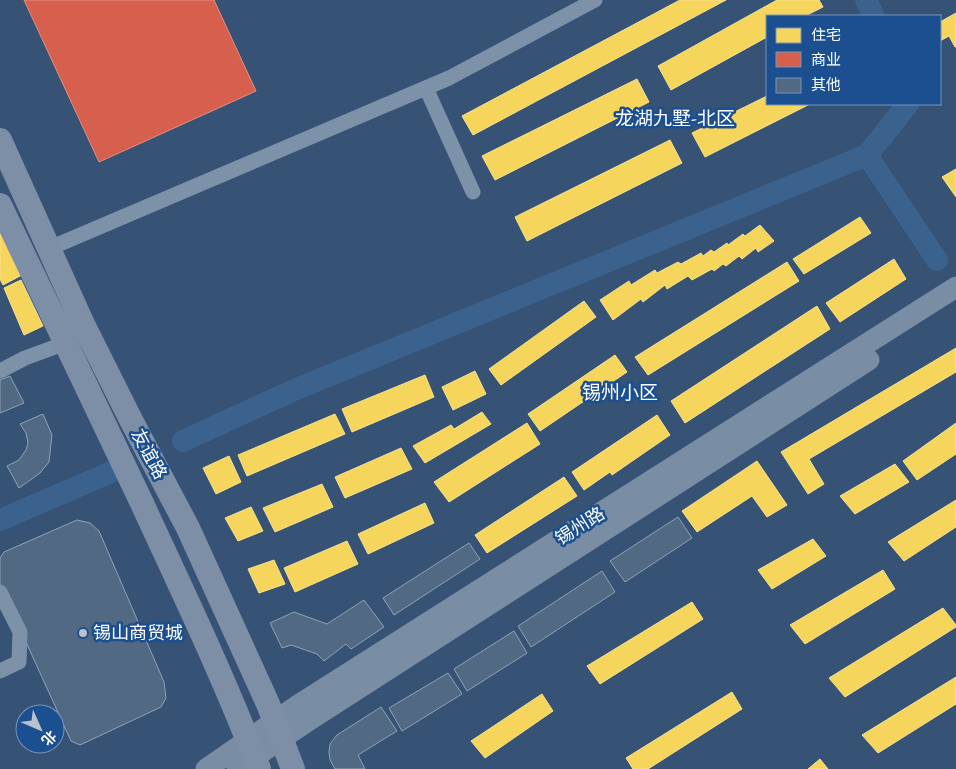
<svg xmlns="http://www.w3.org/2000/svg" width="956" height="769" font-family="'Alegreya Sans','Noto Sans SC',sans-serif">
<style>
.homes{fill:#f6d55c;stroke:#f9e28d}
.shops{fill:#d6604d;stroke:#e29082}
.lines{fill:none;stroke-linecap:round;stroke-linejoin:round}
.river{stroke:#3b618d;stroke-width:22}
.building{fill:#526984;stroke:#92a2b6}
.street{stroke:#7d92a8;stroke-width:15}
.secondary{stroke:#798da4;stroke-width:21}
.primary{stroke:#7d8ea7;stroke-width:24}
.poi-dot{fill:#b9c2ce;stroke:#1b4f8f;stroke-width:2}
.labels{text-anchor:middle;stroke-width:5;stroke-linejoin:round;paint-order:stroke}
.street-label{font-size:18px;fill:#fff;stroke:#1b4f8f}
.poi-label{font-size:18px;fill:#fff;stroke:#1b4f8f;text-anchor:start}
.neighbourhood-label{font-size:19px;fill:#fff;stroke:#1b4f8f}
</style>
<rect width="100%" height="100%" fill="#365274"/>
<path class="homes" d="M680,0H726L473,135L462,116Z
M777,0H819L823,7L805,16H767V37L671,90L658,66Z
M956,13V47H955L949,36L940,41V22Z
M637,79L649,102L495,180L482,156Z
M767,96V104H810L705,157L692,133Z
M670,140L682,163L527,241L515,217Z
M956,169V197L942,177Z
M860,217L871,233L804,274L793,259Z
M760,225L774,241L758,252L756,248L742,259L739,256L726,266L723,264L714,271L712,269L692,280L688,276L667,289L665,285L643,302L641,299L613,320L600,300L629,281L631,285L655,270L657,273L678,262L681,264L701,253L703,256L711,250L714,252L727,243L728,245L743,234L745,236Z
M0,229L22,275L3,285L0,279Z
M894,259L906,279L840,322L826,303Z
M787,262L799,281L648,375L635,357Z
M21,280L43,326L24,335L4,288Z
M584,301L596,317L501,385L489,369Z
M817,306L830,329L685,423L671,401Z
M956,348V372L809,459L824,484L808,494L781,452Z
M615,355L627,372L540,431L528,414Z
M475,371L486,394L453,410L442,387Z
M425,375L434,397L352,432L342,409Z
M482,412L491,424L425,463L413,446L451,425L454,429Z
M335,414L345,434L247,476L238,455Z
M657,415L670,435L612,475L610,472L584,490L572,472Z
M527,423L540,444L449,502L434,482Z
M956,423V454L917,480L903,461Z
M401,448L412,469L345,498L335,477Z
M229,456L241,482L216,494L203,468Z
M757,461L787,505L767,517L752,496L697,532L682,511Z
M895,464L909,482L855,514L840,496Z
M564,477L577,496L487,553L475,535Z
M322,484L333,507L275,532L263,508Z
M956,500V527L904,561L888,542Z
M425,503L434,523L368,554L358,534Z
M251,507L263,531L238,541L225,518Z
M813,539L826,556L772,589L758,570Z
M347,541L358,564L295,592L284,568Z
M274,560L285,584L259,593L248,569Z
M883,570L895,589L805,644L790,625Z
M692,602L703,619L600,684L587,666Z
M943,608L956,625V627L845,697L829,678Z
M956,677V704L878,753L862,735Z
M732,692L742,709L648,769H633L626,758Z
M542,694L553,711L485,758L471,741Z
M820,759L828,769H808Z"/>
<path class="shops" d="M24,0H214L256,91L99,162Z"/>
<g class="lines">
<path class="river" d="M866,0L874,16
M867,155L908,104
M183,441L294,390L867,155L937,260
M0,520L109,473"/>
</g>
<path class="building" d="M10,376L24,403L0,413V380Z
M43,414L52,435L49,462L40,473L19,488L7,466L19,460L26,450L28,443L26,433L20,424Z
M678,517L692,538L625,582L610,561Z
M77,520L90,523L99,531L164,682L166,698L161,707L80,745L71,741L0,585V558L4,552Z
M469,543L480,559L394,615L383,598Z
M602,571L615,592L531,647L518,626Z
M364,600L384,627L351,649L346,644L324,661L317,654L291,645L282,648L270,623L294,612L327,624Z
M514,631L527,653L467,691L454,669Z
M448,673L462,694L402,731L389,708Z
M381,707L397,731L358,755L365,769H335L330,760L329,752L330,744L337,735Z"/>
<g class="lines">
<path class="street" d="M426,88L473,192
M50,248L449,78L595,0
M0,371L25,358L66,343
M0,592L20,632L19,662L0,671"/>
<path class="secondary" d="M206,769L298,705L956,287
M237,769L305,723L869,360"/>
<path class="primary" d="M0,140L82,322L131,420L188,528L268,704L293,769
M0,205C47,303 93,401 140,499C181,588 224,677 259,769"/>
</g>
<circle class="poi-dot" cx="83" cy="633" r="5"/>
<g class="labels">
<g class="street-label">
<text transform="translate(149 454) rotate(62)" y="6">友谊路</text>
<text transform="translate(580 526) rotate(-32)" y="6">锡州路</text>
</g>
<g class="poi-label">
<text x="93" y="639">锡山商贸城</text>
</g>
<g class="neighbourhood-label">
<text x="675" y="125">龙湖九墅-北区</text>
<text x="620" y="399">锡州小区</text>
</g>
</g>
<rect x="766" y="15" width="175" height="90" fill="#1b4f8f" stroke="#7695bc"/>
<rect x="776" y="28" width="25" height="15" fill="#f6d55c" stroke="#7695bc"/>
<text x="811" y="40" font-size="15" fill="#ffffff">住宅</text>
<rect x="776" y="52" width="25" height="15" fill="#d6604d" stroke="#7695bc"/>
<text x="811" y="65" font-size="15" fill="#ffffff">商业</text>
<rect x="776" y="78" width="25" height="15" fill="#526984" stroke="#7695bc"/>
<text x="811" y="90" font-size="15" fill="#ffffff">其他</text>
<g transform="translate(40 729) rotate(135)"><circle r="24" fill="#1b4f8f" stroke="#7695bc"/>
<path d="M0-4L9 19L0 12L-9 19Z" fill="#b9c2ce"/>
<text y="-8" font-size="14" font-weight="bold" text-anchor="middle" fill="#ffffff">北</text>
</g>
</svg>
